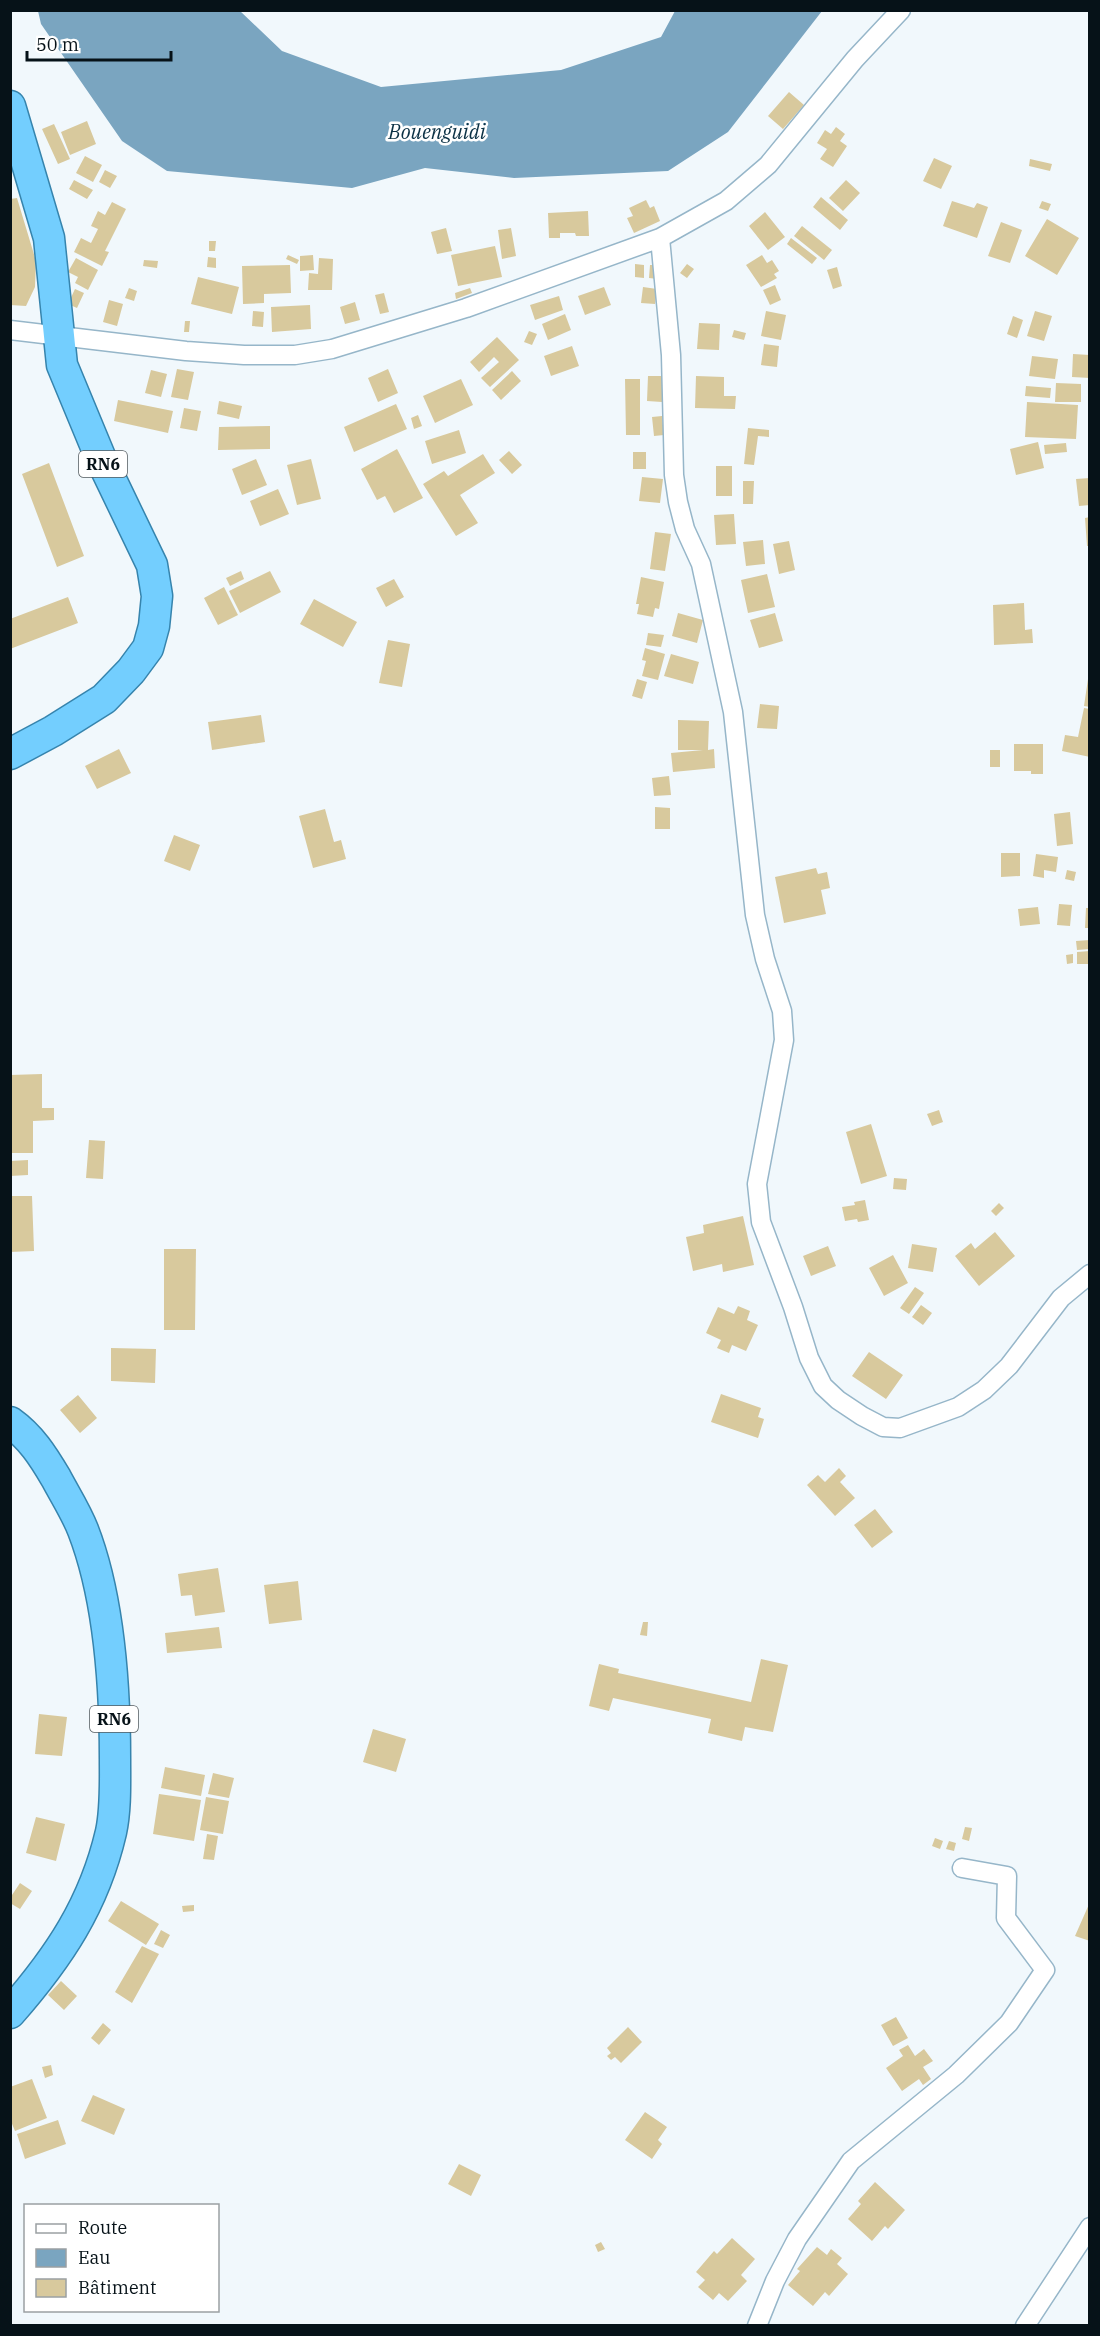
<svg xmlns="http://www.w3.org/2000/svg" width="1100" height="2336" font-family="'IBM Plex Serif',serif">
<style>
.water{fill:#7aa5c0}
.building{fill:#d8c99d}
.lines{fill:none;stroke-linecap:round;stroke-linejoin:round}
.minor-casing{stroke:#96b6c9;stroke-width:21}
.trunk-casing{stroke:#3684ad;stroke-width:33}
.minor{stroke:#fff;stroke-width:18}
.trunk{stroke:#73cefe;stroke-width:30}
.labels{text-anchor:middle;stroke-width:5;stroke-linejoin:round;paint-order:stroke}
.shield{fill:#fff;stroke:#51595d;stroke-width:1.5}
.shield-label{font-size:16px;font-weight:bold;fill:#061218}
.water-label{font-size:20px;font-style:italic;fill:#0b3145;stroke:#fff}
</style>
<rect width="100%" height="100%" fill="#f1f8fc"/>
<path class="water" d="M38,11H240L282,51L381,87L561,70L661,37L675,11H822L728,132L668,171L514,178L425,168L352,188L167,171L122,141L41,24Z"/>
<path class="building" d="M789,92L804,105L783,129L768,116Z
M87,121L96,144L70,155L61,132Z
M54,124L70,159L58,164L42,129Z
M836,127L845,134L840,141L847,146L833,167L820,159L827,149L817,143L825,130L831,134Z
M85,156L102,165L93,182L76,173Z
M934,158L952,166L941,189L923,181Z
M1030,159L1052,164L1050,171L1029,166Z
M105,170L117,176L110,188L99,182Z
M74,180L93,190L87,199L69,189Z
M846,180L860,193L843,211L829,198Z
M821,197L848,220L840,230L813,207Z
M17,198L36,261L35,287L26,306L10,305V199Z
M646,200L650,208L654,206L660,221L634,233L627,218L633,216L629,208Z
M952,201L974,208L977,203L988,207L977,238L943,226Z
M1042,201L1051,204L1048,211L1039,208Z
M112,202L126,209L105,251L109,252L102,266L74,252L81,238L91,243L98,229L91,226L98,211L105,215Z
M588,211L589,236H576L575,233H560V238H549L548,213Z
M765,212L785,237L768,250L749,226Z
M1047,219L1079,238L1057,275L1025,256Z
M1001,222L1022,230L1010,263L988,256Z
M802,226L832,250L824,260L794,236Z
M446,228L452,251L437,254L431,232Z
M511,228L516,256L502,259L498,230Z
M791,238L817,258L812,264L787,244Z
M209,241H216L215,251H209Z
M495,246L502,277L458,286L451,255Z
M288,255L299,260L297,264L286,259Z
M313,255L314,270L300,271V256Z
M762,255L767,263L772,260L779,271L774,274L777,278L761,287L746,265Z
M208,257L216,258V268L207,267Z
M76,258L98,270L88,290L75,283L78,277L68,272Z
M319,258L333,259L332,290H308L309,273L318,274Z
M144,260L158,261L157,268L143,266Z
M635,264L644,265V278L635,277Z
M687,264L694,269L687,278L680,273Z
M290,265L291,293L264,294V303L243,304L242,266Z
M650,265H659L658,279L649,278Z
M837,267L842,286L833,289L827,270Z
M198,277L239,287L232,314L191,304Z
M775,285L781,300L770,305L763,290Z
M604,287L611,305L585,315L578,296Z
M643,287L657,289L655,304L641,303Z
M129,288L137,291L134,301L125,298Z
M470,288L472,293L456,299L455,293Z
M75,289L84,293L77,308L68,304Z
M384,293L389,312L380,314L375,295Z
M559,296L563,310L535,320L530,305Z
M109,300L123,304L117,326L103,322Z
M355,302L360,320L345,324L340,307Z
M310,305L311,329L272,332L271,307Z
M253,311L264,312L263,327L252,326Z
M766,311L786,315L781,340L761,336Z
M1035,311L1052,316L1044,341L1027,336Z
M565,314L571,330L548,340L542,324Z
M1013,316L1023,320L1017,338L1007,334Z
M185,321H190L189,332H184Z
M699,323L720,324L719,350L697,349Z
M734,330L746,333L744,340L732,337Z
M529,331L537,334L532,345L524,342Z
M497,337L519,360L490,387L481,378L499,362L494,357L479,372L470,362Z
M764,344L779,346L777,367L761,365Z
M572,346L579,366L551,376L544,356Z
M1073,354L1090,355V378L1072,377Z
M1032,356L1058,359L1055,379L1029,376Z
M177,369L194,372L188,400L171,397Z
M388,369L398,393L378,402L368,378Z
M151,370L167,374L161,397L145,393Z
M512,371L521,381L501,400L492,390Z
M648,376H662V402L647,401Z
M696,376L724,377V396H736L735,409L695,408Z
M461,379L473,405L435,423L423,396Z
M625,379H640V435H626Z
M1056,383L1081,384V402H1055Z
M1026,386L1051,388L1050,398L1025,396Z
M118,400L173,411L168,433L114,421Z
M219,401L242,406L239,419L217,414Z
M1027,402L1078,405L1076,439L1025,437Z
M396,404L407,429L354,452L344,427Z
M184,408L201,411L197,431L180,428Z
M418,415L422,426L414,429L411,418Z
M662,416L664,435L654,436L652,417Z
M270,426V449L218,450L219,427Z
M748,428L769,430V437L758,436L754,465L744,464Z
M459,430L466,453L432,464L425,441Z
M1038,442L1044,468L1016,475L1010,449Z
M1066,443L1067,452L1045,454L1044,445Z
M397,449L423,498L394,513L385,496L377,500L361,469Z
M509,451L522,465L512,474L499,460Z
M633,452H646V469H633Z
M483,454L495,473L460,495L478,523L456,536L423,484L444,471L448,476Z
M256,459L267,485L242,495L232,469Z
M311,459L321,499L297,505L287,465Z
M49,463L84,556L57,567L22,474Z
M716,466H732V496H716Z
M642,477L663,479L660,503L639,501Z
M1090,478V505L1079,506L1076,479Z
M743,481H754L753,504H743Z
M278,489L289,514L260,526L250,501Z
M734,514L736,544L716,545L714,515Z
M1090,517V546H1087L1085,518Z
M655,532L671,534L665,571L650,569Z
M763,540L765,564L746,566L743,542Z
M789,541L795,570L779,574L773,544Z
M241,571L244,579L230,586L226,578Z
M270,571L281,592L240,613L229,591Z
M767,574L775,607L748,613L741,580Z
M641,577L664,582L659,609L655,608L653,617L637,614L639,604H636Z
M394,579L404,597L386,607L376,588Z
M224,587L238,615L218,625L204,598Z
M68,597L78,623L10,649V619Z
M314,599L357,622L343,647L300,624Z
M1024,603L1025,630L1032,629L1033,643L994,645L993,605Z
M678,613L703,620L697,643L672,636Z
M775,613L783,641L759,648L750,620Z
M648,633L664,635L661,647L646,645Z
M388,640L410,644L402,687L379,683Z
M645,648L665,654L658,680L642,676L646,661L642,660Z
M671,654L699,662L693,684L664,676Z
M637,679L647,682L642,699L632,696Z
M1088,679H1090V707L1084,706Z
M760,704L779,706L777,729L757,728Z
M1084,708L1090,709V757L1062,751L1065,735L1078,737Z
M261,715L265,742L212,750L208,722Z
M678,720L709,721L708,750L714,749L715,768L673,772L671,753L703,750H678Z
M1014,744H1043V774H1031V771H1014Z
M119,749L131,773L97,789L85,766Z
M990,750H1000V767H990Z
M669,776L671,795L654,796L652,778Z
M655,807L670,808V829H655Z
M325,809L334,842L341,840L346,859L313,868L299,816Z
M1070,812L1073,844L1057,846L1054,814Z
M174,835L200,845L190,871L164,861Z
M1001,853H1020V876L1001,877Z
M1036,854L1058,857L1056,872L1044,870V878L1033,876Z
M816,868L818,874L827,872L830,888L821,890L826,914L784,923L775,877Z
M1067,870L1076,872L1074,881L1065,879Z
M1059,904L1072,905L1070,926L1057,925Z
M1038,907L1040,924L1020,926L1018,909Z
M1086,908H1090V928H1085Z
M1090,940V949L1077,950L1076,941Z
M1090,951V964H1077V952Z
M1073,954V963L1067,964L1066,955Z
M42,1074V1108H54V1120L33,1121V1153H10V1075Z
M939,1110L943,1122L932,1126L927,1114Z
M871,1124L887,1176L861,1184L846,1132Z
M89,1140L105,1141L103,1179L86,1178Z
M28,1160V1175L10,1176V1161Z
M894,1178L907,1179L906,1190L893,1189Z
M10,1196H32L34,1251L10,1252Z
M865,1200L869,1220L858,1222L857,1219L845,1221L842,1207L855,1205L854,1202Z
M999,1203L1004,1208L996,1216L991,1211Z
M743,1216L754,1265L723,1272L722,1264L693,1271L686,1237L704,1233L703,1225Z
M995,1232L1015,1256L979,1286L955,1256L971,1243L975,1249Z
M912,1244L937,1248L933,1272L908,1268Z
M828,1246L836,1266L811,1276L803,1256Z
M164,1249H196L195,1330H164Z
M893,1255L908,1283L884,1296L869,1268Z
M915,1287L924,1293L909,1314L900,1308Z
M921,1305L932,1313L923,1325L912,1317Z
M738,1306L750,1311L747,1320L758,1325L746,1351L732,1345L729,1353L717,1348L721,1340L706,1333L718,1307L734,1314Z
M111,1348L156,1349L155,1383L111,1381Z
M869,1352L903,1375L886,1399L852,1376Z
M721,1394L761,1408L758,1417L764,1419L758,1438L711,1422Z
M78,1395L97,1418L80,1433L60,1410Z
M839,1468L846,1476L840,1482L855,1498L835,1516L807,1485L818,1475L825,1482Z
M875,1509L893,1532L872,1548L854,1525Z
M218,1568L225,1612L195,1616L192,1595L181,1596L178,1574Z
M298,1581L302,1620L269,1624L264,1585Z
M643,1622H648L647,1636L640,1635Z
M219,1627L222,1648L167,1653L165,1633Z
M761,1659L788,1665L773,1732L745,1727L742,1741L708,1733L711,1719L613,1698L609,1711L589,1706L599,1664L619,1669L618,1673L751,1702Z
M39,1714L67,1717L62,1756L35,1754Z
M373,1729L406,1739L396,1772L363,1762Z
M165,1767L205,1775L201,1796L161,1788Z
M213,1773L234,1778L229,1798L208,1794Z
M159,1794L201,1800L194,1841L153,1834Z
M206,1797L229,1801L223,1834L200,1830Z
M36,1817L65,1824L56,1861L26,1853Z
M965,1827L972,1828L969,1841L962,1839Z
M207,1834L218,1836L214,1860L203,1859Z
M935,1838L943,1841L940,1849L932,1846Z
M949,1841L956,1843L954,1851L946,1849Z
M20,1883L32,1891L20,1909L10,1903V1898Z
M121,1901L159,1924L146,1945L108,1921Z
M1090,1902V1941L1075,1936Z
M194,1905V1911L183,1912L182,1906Z
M161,1930L170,1935L163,1948L154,1944Z
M142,1946L159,1954L132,2003L115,1992Z
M61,1981L77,1996L64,2010L48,1995Z
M896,2017L908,2038L893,2046L881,2025Z
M103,2023L111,2030L99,2045L91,2038Z
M628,2027L642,2042L621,2063L615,2057L611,2060L607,2056L611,2053L607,2048Z
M908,2045L915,2056L924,2049L933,2061L923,2067L931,2079L923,2085L919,2079L902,2091L886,2068L903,2056L899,2050Z
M51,2065L53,2075L45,2078L42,2067Z
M32,2079L47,2118L15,2131L10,2119V2087Z
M93,2095L125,2109L114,2135L81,2121Z
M645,2112L667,2127L658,2140L662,2144L652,2159L625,2140Z
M58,2120L66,2144L25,2159L17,2134Z
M459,2164L481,2175L471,2196L448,2184Z
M875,2182L905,2210L888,2229L885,2226L872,2241L848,2219L861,2204L858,2201Z
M732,2238L755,2259L741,2275L747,2281L728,2301L719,2293L713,2300L698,2287L705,2280L696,2272L714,2251L717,2254Z
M601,2242L605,2249L598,2252L595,2245Z
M817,2247L827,2255L831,2249L842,2258L837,2264L848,2274L829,2296L825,2292L813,2306L788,2285L800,2271L797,2269Z"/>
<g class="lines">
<g class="minor-casing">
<path id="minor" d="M660,238L671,355L674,475L678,502L685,529L701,564L733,712L755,915L765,959L782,1011L784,1040L757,1184L761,1222L793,1307L809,1358L823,1386L838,1400L862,1416L883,1427L900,1428L958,1407L984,1390L1009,1366L1061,1298L1090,1274
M10,330L186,351L244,355H295L332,349L466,308L660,238L726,201L768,165L855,59L901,10
M757,2326L775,2281L797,2239L851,2161L956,2075L1009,2023L1045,1970L1006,1918L1007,1876L962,1868
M1025,2326L1090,2227"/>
</g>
<g class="trunk-casing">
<path id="trunk" d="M10,106L49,238L62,365L101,459L152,565L157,596L154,626L148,648L131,671L104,699L53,731L10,754
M10,1422C31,1437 43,1456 56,1478C65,1495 76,1512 83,1530C109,1597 115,1689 115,1759C115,1783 116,1809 111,1832C94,1905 59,1957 10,2013"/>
</g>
<use href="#minor" class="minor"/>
<use href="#trunk" class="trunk"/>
</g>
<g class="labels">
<g class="shield">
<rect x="79" y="451" width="48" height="26" rx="4.5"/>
<rect x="90" y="1706" width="48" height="26" rx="4.5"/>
</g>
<g class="shield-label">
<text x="103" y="470">RN6</text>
<text x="114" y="1725">RN6</text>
</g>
<g class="water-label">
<text x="437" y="139">Bouenguidi</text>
</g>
</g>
<rect width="1100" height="2336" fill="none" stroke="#061218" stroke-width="24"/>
<rect x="24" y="2204" width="195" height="108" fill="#ffffff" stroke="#9ba0a3" stroke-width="1.5"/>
<rect x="36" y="2224" width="30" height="9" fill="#ffffff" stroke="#9ba0a3" stroke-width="1.5"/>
<text x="78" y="2234" font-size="18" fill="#061218">Route</text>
<rect x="36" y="2249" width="30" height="18" fill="#7aa5c0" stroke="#9ba0a3" stroke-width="1.5"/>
<text x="78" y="2264" font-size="18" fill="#061218">Eau</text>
<rect x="36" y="2279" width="30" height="18" fill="#d8c99d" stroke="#9ba0a3" stroke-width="1.5"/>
<text x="78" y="2294" font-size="18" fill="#061218">Bâtiment</text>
<path d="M27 51v9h144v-9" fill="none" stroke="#061218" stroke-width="3"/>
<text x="36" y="51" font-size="18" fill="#061218" stroke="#ffffff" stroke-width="4.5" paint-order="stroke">50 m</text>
</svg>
